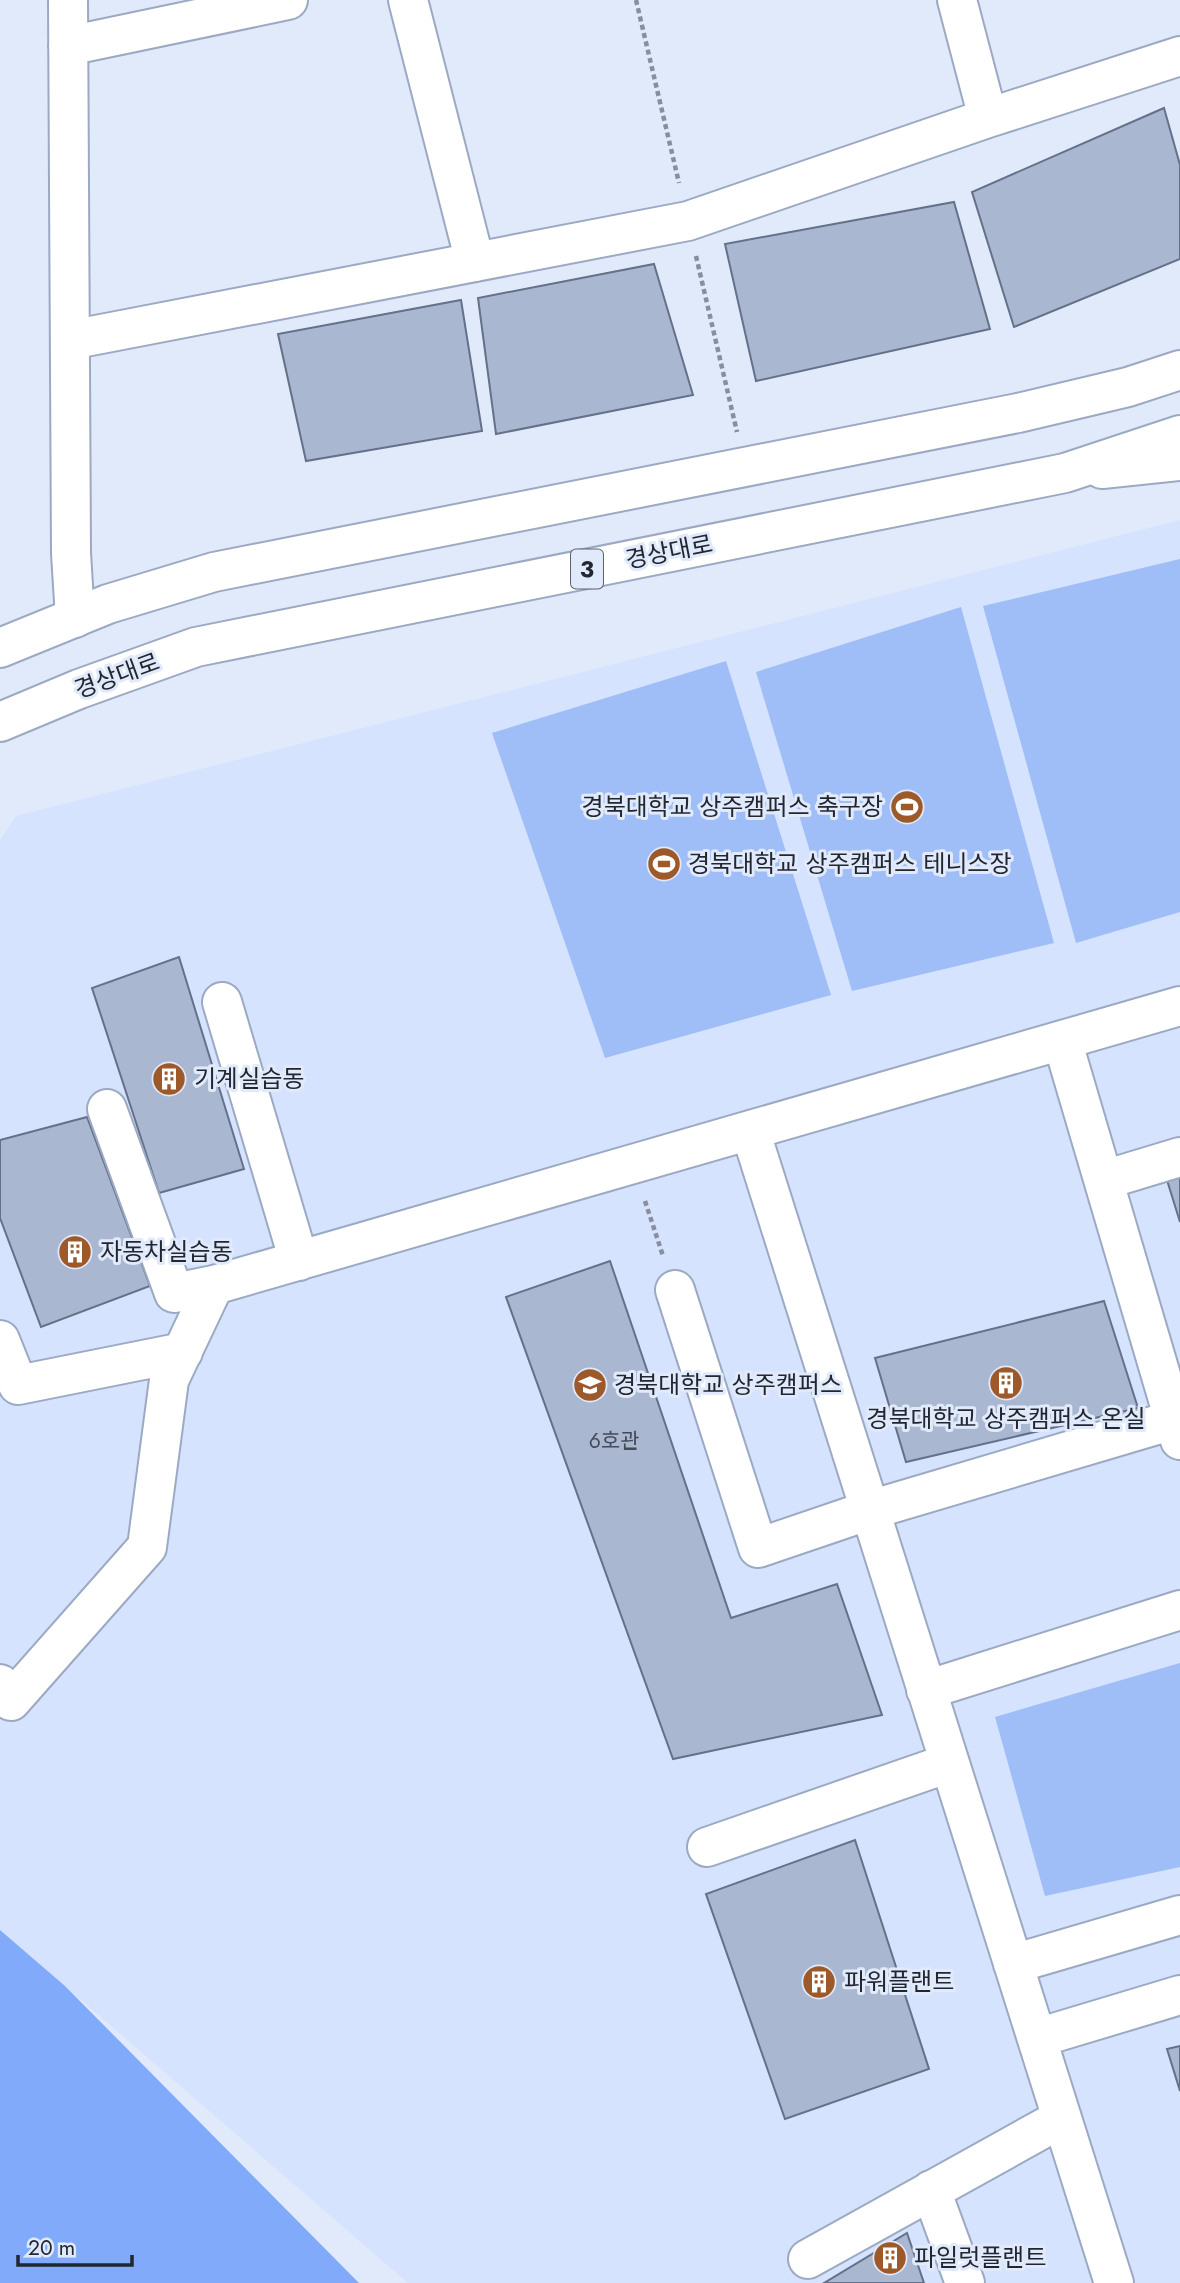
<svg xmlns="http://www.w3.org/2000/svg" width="1180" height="2283" font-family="Jost,'Noto Sans KR',sans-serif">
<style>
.built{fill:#d5e3ff}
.green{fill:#9fbdf7}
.forest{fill:#81aafa}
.building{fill:#a9b7d1;stroke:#647189;stroke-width:2}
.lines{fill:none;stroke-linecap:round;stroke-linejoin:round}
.street-casing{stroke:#9ba9c3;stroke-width:42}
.primary-casing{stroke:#9ba9c3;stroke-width:42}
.path{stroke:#878e9c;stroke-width:4.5;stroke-dasharray:5 3.5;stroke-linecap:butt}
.street{stroke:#fff;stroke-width:38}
.primary{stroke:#fff;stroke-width:38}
.labels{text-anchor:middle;stroke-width:6;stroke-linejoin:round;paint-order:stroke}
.number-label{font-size:21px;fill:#434a58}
.shield{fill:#e1eafb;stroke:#5b616d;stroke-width:2}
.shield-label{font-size:23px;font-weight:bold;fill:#212630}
.street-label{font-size:24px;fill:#212630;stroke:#e1eafb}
.poi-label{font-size:24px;fill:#212630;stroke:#e1eafb;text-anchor:start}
</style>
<rect width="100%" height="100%" fill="#e1eafb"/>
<path class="built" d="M1180,520V2283H408L0,1930V840L16,816Z"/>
<path class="green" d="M1180,559V912L1076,943L983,606Z
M961,607L1054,943L852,991L756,672Z
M726,661L831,995L605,1058L492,733Z
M1180,1663V1867L1045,1896L995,1717Z"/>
<path class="forest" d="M0,1930L65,1986L359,2283H0Z"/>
<path class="building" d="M1164,108L1180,165V259L1014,327L972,192Z
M954,202L990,329L756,381L725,244Z
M654,264L693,395L496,434L478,298Z
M461,300L482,431L306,461L278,334Z
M179,957L244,1169L159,1193L92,988Z
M87,1117L150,1286L41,1327L0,1218V1140Z
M1180,1173V1222L1166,1177Z
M610,1261L731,1618L837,1584L882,1715L673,1759L506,1297Z
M1104,1301L1138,1408L906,1462L875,1358Z
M855,1840L929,2069L785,2119L706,1894Z
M1180,2046V2091L1167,2049Z
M907,2233L924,2283H824Z"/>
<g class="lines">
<g class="street-casing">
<path id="street" d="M68,0L71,553L75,618
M408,0L475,262
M957,0L988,118
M68,46L288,0
M70,340L688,221L988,118L1180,56
M1102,469L1180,461
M222,1002L299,1261
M1062,1040L1180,1440
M107,1109L174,1293L214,1285L1180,1006
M750,1130L1114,2283
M1104,1180L1180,1157
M675,1290L758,1548L870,1510L1180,1418
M0,1340L18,1385L183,1352
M0,1684L11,1701L147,1547L169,1380L214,1285
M926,1690L1180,1610
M707,1847L949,1763
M1013,1964L1180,1915
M1037,2038L1180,1995
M931,2190L965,2283
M808,2259L1062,2118"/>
</g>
<g class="primary-casing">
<path id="primary" d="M0,648L108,604L214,572L1018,413L1128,387L1180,370
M0,722L79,689L196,647L1065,473L1180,435"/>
</g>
<path class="path" d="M636,0L679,183
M696,256L737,432
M645,1201L663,1256"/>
<use href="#street" class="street"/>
<use href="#primary" class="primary"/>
</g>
<defs>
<g id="stadium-disc" transform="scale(1.75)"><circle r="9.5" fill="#9d592a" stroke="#e1eafb"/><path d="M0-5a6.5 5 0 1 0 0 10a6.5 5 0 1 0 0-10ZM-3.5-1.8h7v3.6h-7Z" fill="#fff"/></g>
<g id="building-disc" transform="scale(1.75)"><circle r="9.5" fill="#9d592a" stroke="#e1eafb"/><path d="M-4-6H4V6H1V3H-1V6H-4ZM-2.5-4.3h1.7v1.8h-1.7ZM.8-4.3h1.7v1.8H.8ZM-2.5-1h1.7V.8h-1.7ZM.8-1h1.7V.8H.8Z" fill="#fff"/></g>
<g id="university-disc" transform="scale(1.75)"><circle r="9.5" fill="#9d592a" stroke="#e1eafb"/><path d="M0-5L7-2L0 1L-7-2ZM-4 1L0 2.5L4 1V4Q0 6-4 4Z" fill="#fff"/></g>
</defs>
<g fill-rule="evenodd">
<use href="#stadium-disc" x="907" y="807"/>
<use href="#stadium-disc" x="664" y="864"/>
<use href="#building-disc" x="169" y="1079"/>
<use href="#building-disc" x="75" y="1252"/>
<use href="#building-disc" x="1006" y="1383"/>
<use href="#university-disc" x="590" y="1385"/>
<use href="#building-disc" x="819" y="1982"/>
<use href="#building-disc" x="890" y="2258"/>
</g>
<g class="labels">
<g class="number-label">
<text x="614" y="1448">6호관</text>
</g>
<rect class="shield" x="571" y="549.5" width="32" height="39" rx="5"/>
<g class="shield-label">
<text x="587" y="577">3</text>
</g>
<g class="street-label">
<text transform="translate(669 552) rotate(-11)" y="8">경상대로</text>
<text transform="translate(117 676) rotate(-20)" y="8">경상대로</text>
</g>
<g class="poi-label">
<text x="883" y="815" text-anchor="end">경북대학교 상주캠퍼스 축구장</text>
<text x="688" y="872">경북대학교 상주캠퍼스 테니스장</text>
<text x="194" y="1087">기계실습동</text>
<text x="100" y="1260">자동차실습동</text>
<text x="614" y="1393">경북대학교 상주캠퍼스</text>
<text x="1006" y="1427" text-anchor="middle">경북대학교 상주캠퍼스 온실</text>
<text x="844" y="1990">파워플랜트</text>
<text x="914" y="2266">파일럿플랜트</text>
</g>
</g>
<path d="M18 2255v10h114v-10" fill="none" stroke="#212630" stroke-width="3.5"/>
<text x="28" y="2255" font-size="21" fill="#212630" stroke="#e1eafb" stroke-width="5" paint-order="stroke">20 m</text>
</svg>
